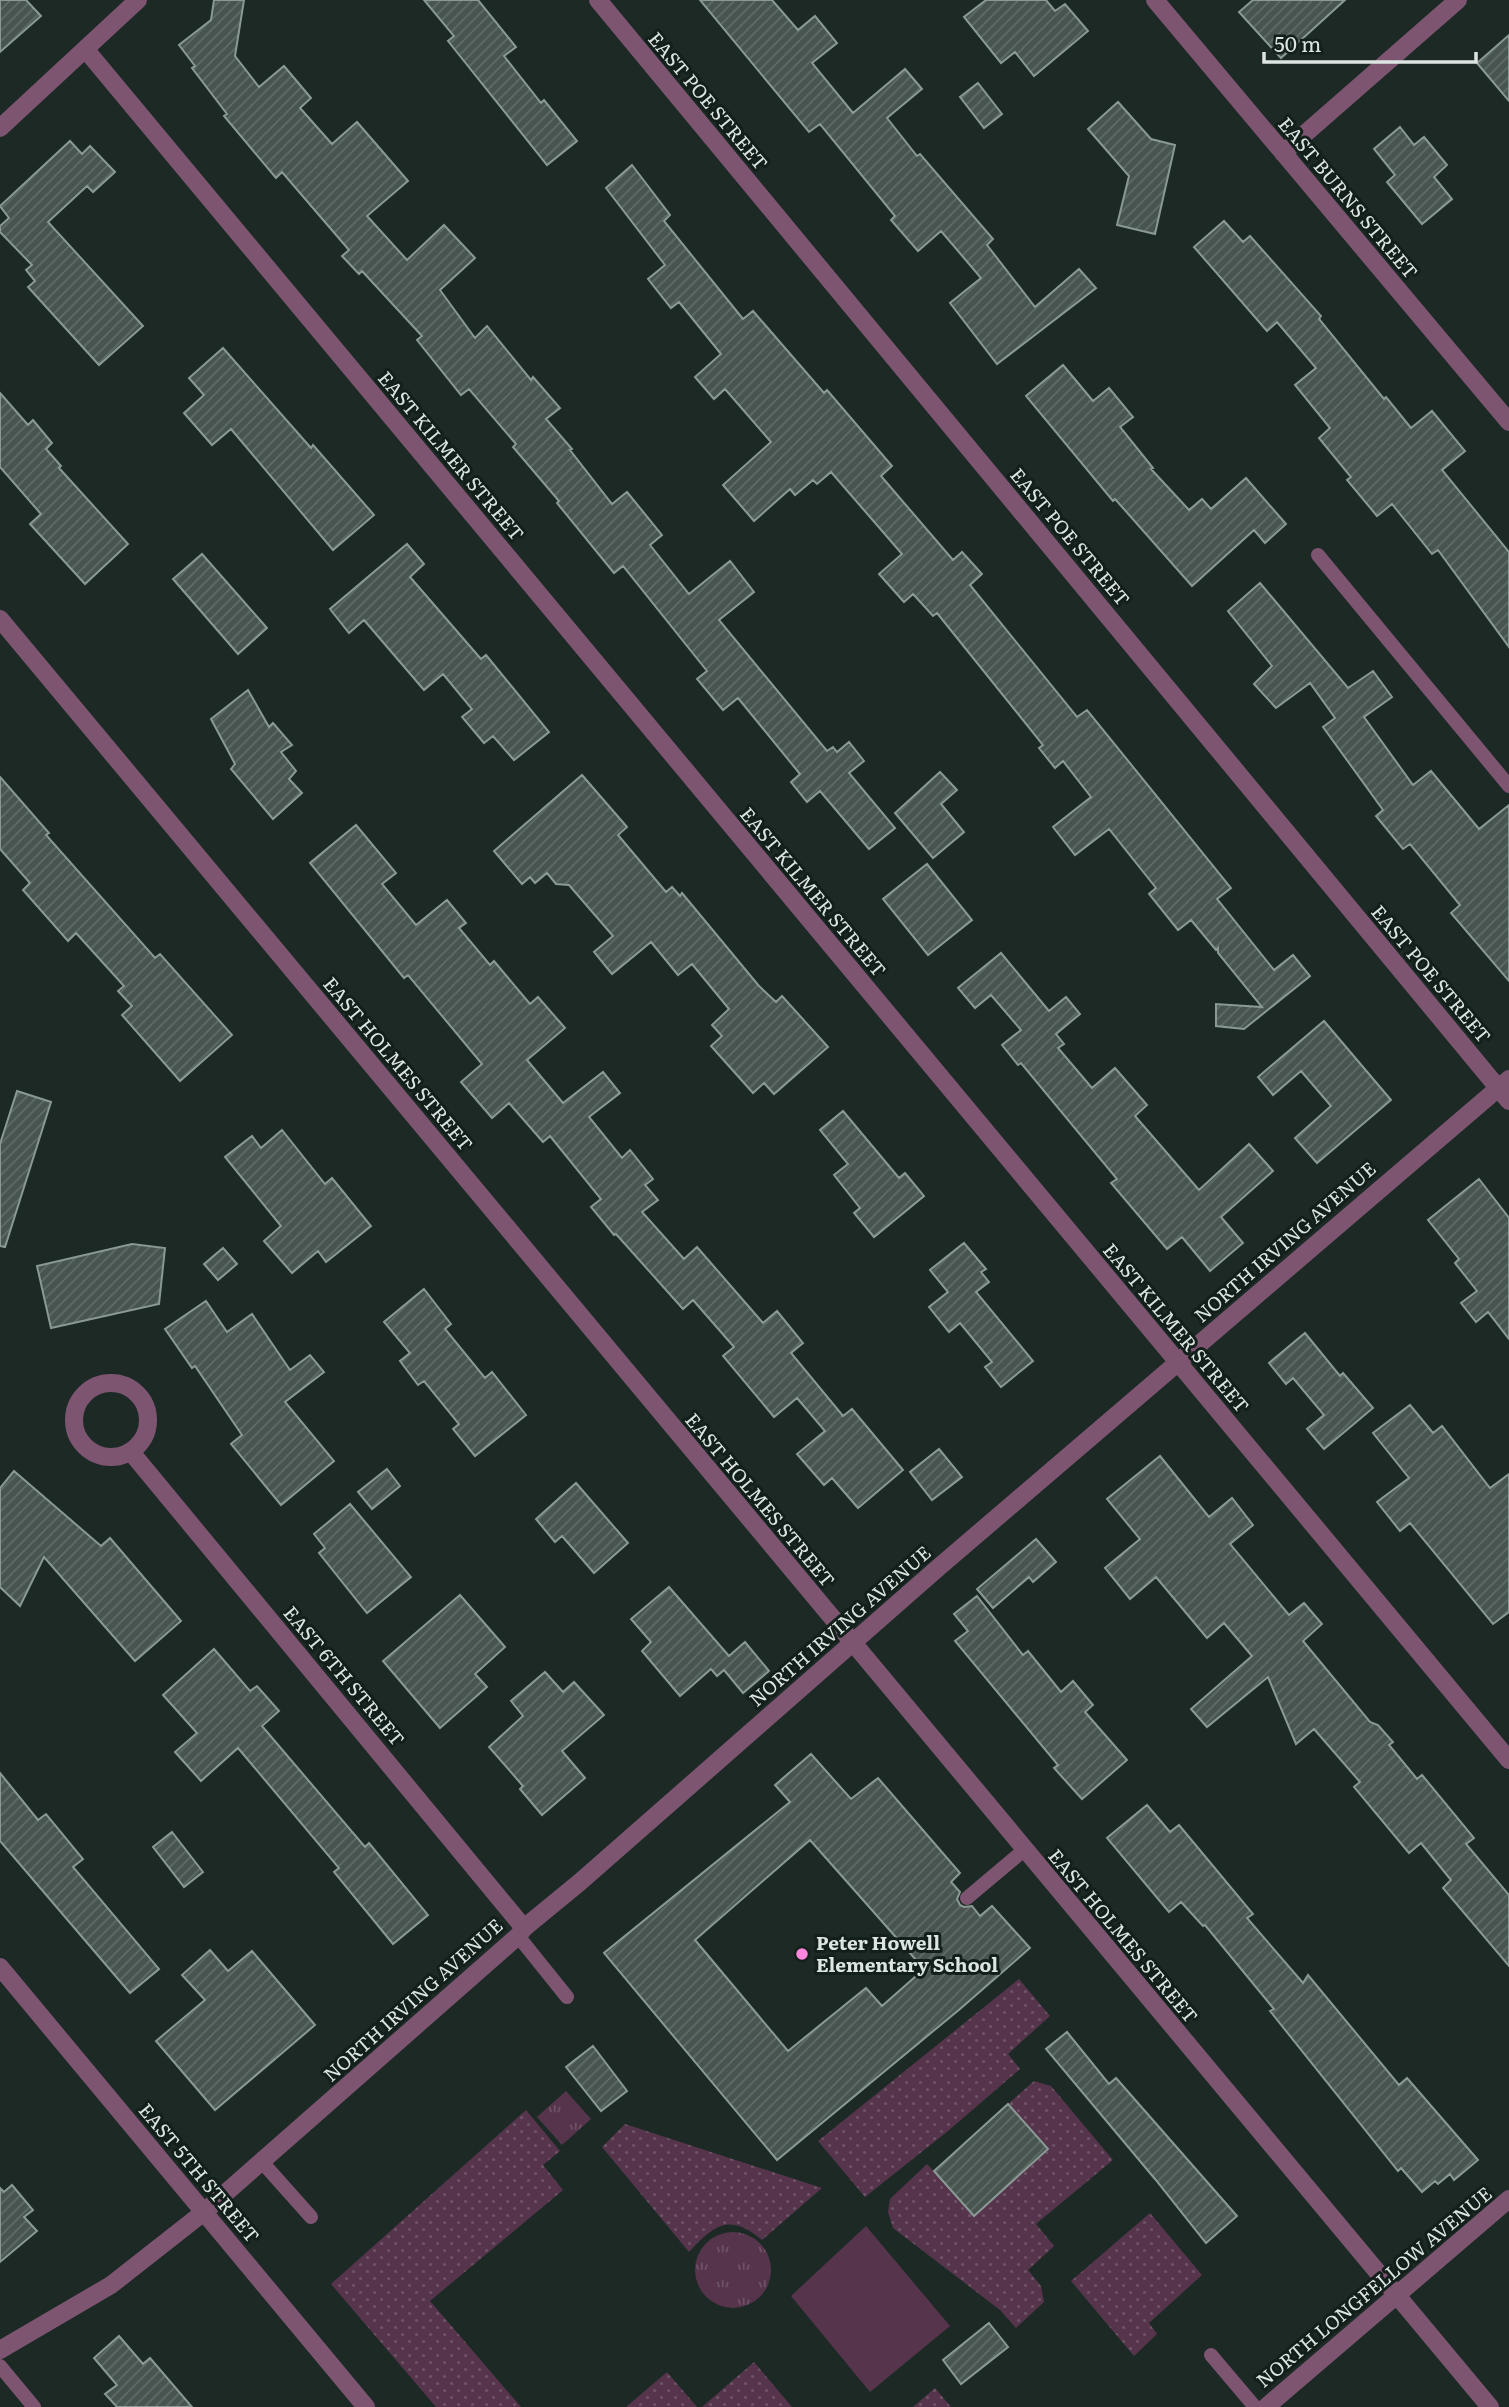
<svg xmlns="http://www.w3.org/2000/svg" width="1509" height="2407" font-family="Literata,serif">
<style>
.grass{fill:url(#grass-dots)}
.park{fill:url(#park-tufts)}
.pitch{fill:#56354c}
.building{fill:url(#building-hatch);stroke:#8a9994;stroke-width:2;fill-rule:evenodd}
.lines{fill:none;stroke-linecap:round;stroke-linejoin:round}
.service{stroke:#7d5571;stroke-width:14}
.minor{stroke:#7d5571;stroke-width:18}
.tertiary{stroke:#7d5571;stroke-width:18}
.poi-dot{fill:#ff85de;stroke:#131f1b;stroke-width:2.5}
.labels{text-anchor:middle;stroke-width:6;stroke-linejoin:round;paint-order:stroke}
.street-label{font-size:19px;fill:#dde5e2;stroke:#131f1b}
.poi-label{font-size:19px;font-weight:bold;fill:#dde5e2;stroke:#131f1b;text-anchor:start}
</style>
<defs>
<pattern id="grass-dots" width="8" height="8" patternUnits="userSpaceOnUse" patternTransform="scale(1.75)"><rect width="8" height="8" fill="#56354c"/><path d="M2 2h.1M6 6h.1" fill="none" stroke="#6e5266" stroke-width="1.8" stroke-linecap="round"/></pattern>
<pattern id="park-tufts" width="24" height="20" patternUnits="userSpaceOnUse" patternTransform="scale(1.75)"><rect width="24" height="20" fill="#56354c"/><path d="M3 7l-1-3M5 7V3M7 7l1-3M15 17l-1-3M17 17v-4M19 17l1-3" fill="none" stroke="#6e5266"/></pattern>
<pattern id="building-hatch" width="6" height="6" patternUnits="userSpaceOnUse" patternTransform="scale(1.75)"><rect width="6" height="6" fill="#47544f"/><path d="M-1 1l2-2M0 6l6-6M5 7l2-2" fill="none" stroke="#616c68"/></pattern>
</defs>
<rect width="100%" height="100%" fill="#1c2924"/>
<path class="grass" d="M1019,1979L1050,2016L1008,2054L1020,2069L948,2131L865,2197L818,2141Z
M1034,2081L1051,2086L1113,2160L1036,2224L1054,2246L1028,2270L1041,2286L1044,2302L1016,2328L1000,2310L893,2228L888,2212L890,2199L927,2164L974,2215L1048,2150L1008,2104Z
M526,2110L560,2151L543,2165L563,2190L430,2301L521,2407H436L331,2284Z
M625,2124L822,2188L762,2240C730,2213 715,2224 689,2252L602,2147Z
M1150,2213L1202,2275L1149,2323L1157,2334L1134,2356L1071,2281Z
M754,2362L792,2407H702Z
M667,2372L697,2407H626Z
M935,2388L951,2407H913Z"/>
<path class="park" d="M566,2091L591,2119L562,2145L537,2117Z
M695 2270a38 38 0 1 1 76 0a38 38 0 1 1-76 0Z"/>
<path class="pitch" d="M866,2226L950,2326L870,2392L791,2296Z"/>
<path class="building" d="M0,0H26L41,16L0,52Z
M214,0H244L235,56L259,87L284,66L311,98L300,108L332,144L357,122L408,181L367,216L407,260L444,225L475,258L440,290L475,338L487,326L531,380L533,377L560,408L546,419L572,449L570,450L612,504L627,492L662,535L650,545L689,594L730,561L754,592L719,620L827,751L833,747L837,752L849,742L864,761L849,773L895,828L869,849L820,791L807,802L791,782L800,774L738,698L723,710L697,679L707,671L623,566L614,573L557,503L559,501L513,447L516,444L469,389L461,395L417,340L422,336L362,271L359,274L342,256L349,250L282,172L276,178L224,116L227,114L192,68L195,66L179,45L211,20Z
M424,0H478L516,47L504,56L541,103L544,100L577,141L547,165L448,41L454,36Z
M700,0H772L798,30L815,16L837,43L812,63L853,113L905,69L922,89L887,118L917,156L920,154L993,239L987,245L1035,307L1079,269L1096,288L997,364L950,303L981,278L941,231L918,251L891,220L895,216L820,124L809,132Z
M986,0H1046L1055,11L1065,4L1088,31L1034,76L1015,52L1001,63L964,17Z
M1253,0H1345L1281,58L1239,12Z
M1509,35V101L1477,63Z
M978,83L1002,114L984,128L960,97Z
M1118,102L1151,139L1175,145L1155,234L1117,225L1129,176L1088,129Z
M1400,127L1414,145L1424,137L1447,165L1434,177L1452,199L1422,224L1387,182L1395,175L1374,149Z
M70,141L82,154L90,146L115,172L93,192L87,186L48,222L143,326L99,365L28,287L35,281L26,270L32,265L0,232V226L9,218L0,206Z
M632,165L670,215L664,221L743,319L753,311L824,393L827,390L892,466L881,476L953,560L962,552L982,574L970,585L1077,717L1087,710L1231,888L1217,899L1274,970L1293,955L1310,976L1244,1029L1216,1026V1004L1262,1007L1218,953V948L1216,950L1191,920L1178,930L1149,894L1156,888L1109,829L1075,855L1053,827L1091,797L1063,761L1055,768L1039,748L1043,745L937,613L933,616L913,594L904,602L879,574L902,554L831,472L817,484L813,480L795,495L790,489L754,521L723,485L771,442L725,389L714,399L695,377L721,354L679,302L671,308L648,279L665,265L606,188Z
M1224,221L1243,242L1250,236L1321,316L1319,319L1384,399L1386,397L1411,428L1432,411L1465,451L1442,470L1509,552V647L1438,550L1432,554L1392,504L1377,516L1347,480L1351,477L1319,438L1330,428L1295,385L1316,368L1277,322L1267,331L1194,247Z
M223,348L311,448L313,445L374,515L333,550L231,429L212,445L184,413L204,395L189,378Z
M1063,365L1093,401L1109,388L1133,417L1120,427L1153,468L1151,469L1189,510L1202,499L1211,509L1246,478L1286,524L1265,543L1254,530L1192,586L1115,499L1113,501L1026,396Z
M0,393L28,425L33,420L52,443L46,449L61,466L59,468L128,544L85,584L30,524L41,514L0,467Z
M407,544L424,564L410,577L481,659L486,655L549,732L514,760L493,736L484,743L462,717L472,709L443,674L424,690L364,620L349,633L330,609Z
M202,554L267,628L238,654L173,579Z
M1260,583L1348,688L1373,671L1392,697L1364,717L1413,785L1431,771L1479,829L1509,805V981L1451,913L1460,905L1410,844L1403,849L1376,816L1383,810L1323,727L1335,718L1310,683L1276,708L1254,684L1272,666L1228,611Z
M248,690L269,727L273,723L292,745L281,752L296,771L289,779L302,793L273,819L231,769L235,764L211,719Z
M940,772L957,790L941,804L964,832L933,858L895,813Z
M582,775L627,827L618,835L666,892L672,887L680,896L682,893L759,986L776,1002L782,996L828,1047L774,1094L764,1083L753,1093L711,1046L722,1036L712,1025L729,1009L692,964L678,975L651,942L612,974L594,952L613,936L569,885L556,884L547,873L535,883L530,877L522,884L494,851Z
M0,777L49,833L46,835L155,958L160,954L232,1035L180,1081L122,1015L132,1006L118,991L124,986L76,933L68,941L23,890L30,883L0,849Z
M356,825L396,873L382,884L416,925L447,900L466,923L459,928L490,965L494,961L530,1004L538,997L565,1028L527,1060L563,1103L603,1072L620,1093L589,1117L622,1158L630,1150L653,1179L645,1185L658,1200L642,1212L684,1259L697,1247L763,1323L777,1311L803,1343L791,1353L843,1416L852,1409L903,1470L858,1508L832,1478L824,1485L797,1454L825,1431L797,1398L774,1417L723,1356L734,1347L693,1300L683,1309L616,1234L614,1235L591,1207L601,1199L550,1136L543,1142L509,1103L492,1118L461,1082L482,1064L408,975L404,978L310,863Z
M927,864L972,920L928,955L883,899Z
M1001,953L1049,1011L1066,997L1080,1014L1056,1034L1064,1044L1058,1048L1092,1088L1115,1068L1147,1105L1135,1116L1199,1190L1249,1144L1273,1171L1221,1217L1243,1243L1210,1271L1182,1237L1167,1249L1111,1183L1117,1179L1021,1063L1018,1065L1002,1045L1021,1030L991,995L975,1008L958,988Z
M1324,1021L1391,1100L1317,1163L1295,1138L1331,1106L1301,1071L1273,1095L1258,1077Z
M17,1091L51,1102L5,1247L0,1246V1144Z
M843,1111L899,1178L905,1173L924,1196L874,1237L854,1213L860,1208L834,1175L848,1164L820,1130Z
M282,1130L325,1184L332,1178L371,1226L326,1262L318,1251L292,1273L264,1241L281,1226L225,1157L252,1136L261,1148Z
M1479,1179L1509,1218V1339L1488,1312L1476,1322L1461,1303L1477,1291L1455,1263L1459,1259L1428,1220Z
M964,1243L986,1269L981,1272L989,1282L976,1292L1033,1361L1001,1387L985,1367L992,1362L960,1323L949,1332L929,1307L948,1292L930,1270Z
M132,1244L165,1248L159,1304L51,1328L37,1266Z
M223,1248L237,1264L218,1280L204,1264Z
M424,1289L451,1324L445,1329L485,1378L492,1372L526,1415L475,1456L453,1429L459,1424L424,1381L418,1385L400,1361L410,1353L384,1322Z
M206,1301L227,1332L252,1314L290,1370L310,1355L324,1372L285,1402L334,1461L281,1505L231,1444L242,1435L195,1366L192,1368L165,1329Z
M1305,1333L1340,1376L1343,1373L1373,1408L1324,1449L1307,1429L1324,1415L1293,1378L1286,1384L1269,1363Z
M1410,1405L1433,1433L1442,1426L1490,1488L1509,1474V1612L1493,1624L1410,1523L1400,1531L1377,1502L1409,1478L1373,1433Z
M939,1449L962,1477L932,1500L910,1472Z
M1160,1456L1209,1517L1232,1498L1253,1525L1230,1544L1289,1615L1304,1603L1322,1624L1303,1641L1370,1722L1378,1725L1393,1742L1389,1745L1417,1779L1422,1775L1474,1838L1466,1844L1509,1895V1966L1443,1888L1451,1880L1421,1843L1409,1853L1354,1787L1360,1782L1314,1729L1296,1744L1268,1677L1207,1727L1191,1709L1252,1656L1224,1623L1207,1638L1156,1577L1130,1599L1105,1568L1140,1539L1107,1499Z
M387,1469L400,1486L372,1509L358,1492Z
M14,1471L101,1546L110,1538L181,1621L135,1661L44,1557L20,1606L0,1587V1488Z
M576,1483L628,1543L594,1573L562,1536L555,1542L536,1519Z
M350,1504L411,1577L367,1613L319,1553L325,1548L314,1534Z
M1036,1539L1056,1562L1033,1582L1029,1577L993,1608L977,1589Z
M669,1587L729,1656L745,1642L769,1671L743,1693L724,1670L717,1676L711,1669L680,1696L642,1651L651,1642L631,1619Z
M460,1595L505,1647L475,1674L487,1687L440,1728L383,1661Z
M977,1596L1023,1655L1028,1651L1061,1692L1073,1681L1093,1705L1085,1712L1127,1760L1082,1799L1054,1768L1058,1765L955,1641L968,1631L954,1614Z
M214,1649L250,1691L257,1686L279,1711L262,1726L365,1847L369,1843L428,1915L393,1944L334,1872L339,1868L238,1748L201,1781L175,1752L197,1733L163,1695Z
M545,1672L563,1692L574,1682L604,1715L562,1751L585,1778L542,1815L520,1789L523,1786L489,1747L523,1716L511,1701Z
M811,1754L851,1799L878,1778L960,1873L951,1882L960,1892L957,1899L960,1905L964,1907L972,1906L980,1916L992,1906L1030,1948L960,2009L777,2160L604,1953L790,1802L775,1785ZM810,1840L924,1969L882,2006L866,1988L788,2051L695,1940Z
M0,1773L38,1820L46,1814L83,1859L73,1867L159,1969L130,1993L0,1841Z
M1147,1805L1170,1832L1179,1825L1253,1914L1247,1918L1303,1983L1308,1975L1399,2085L1407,2078L1478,2160L1454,2180L1450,2174L1438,2184L1435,2181L1422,2192L1401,2168L1398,2171L1270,2011L1274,2009L1205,1925L1203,1926L1181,1902L1169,1912L1107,1838Z
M172,1832L203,1872L184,1887L153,1847Z
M210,1950L228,1971L252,1951L315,2025L215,2110L156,2041L205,2000L182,1975Z
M1067,2032L1109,2084L1116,2078L1237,2216L1206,2243L1155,2179L1046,2049Z
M593,2046L627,2091L601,2111L566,2067Z
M1008,2104L1048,2149L974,2216L934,2171Z
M12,2185L33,2210L24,2217L37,2231L0,2262V2188L4,2192Z
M989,2323L1008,2347L961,2384L943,2360Z
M119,2336L143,2364L150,2358L192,2407H117L105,2394L117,2385L94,2358Z"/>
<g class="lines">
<path class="service" d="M1318,555L1509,786
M967,1898L1024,1850
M518,1936L567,1997
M262,2162L311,2217
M1211,2355L1255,2407
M0,2366L34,2407"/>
<path class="minor" d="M598,0L1509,1101
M1155,0L1509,422
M86,50L1509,1760
M1283,153L1458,0
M0,619L1490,2407
M74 1420a37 37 0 1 1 74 0a37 37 0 1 1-74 0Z
M131,1452L524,1928
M0,2350L111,2285L204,2212L518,1936L524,1928L580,1882L939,1567L1509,1079
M1266,2407L1509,2199"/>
<path class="tertiary" d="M0,128L138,0
M0,1967L366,2407"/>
</g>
<circle class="poi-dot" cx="802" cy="1954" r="7"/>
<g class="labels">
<g class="street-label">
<text transform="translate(708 101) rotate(50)" y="7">EAST POE STREET</text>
<text transform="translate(1348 198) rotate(50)" y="7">EAST BURNS STREET</text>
<text transform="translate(451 456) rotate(50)" y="7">EAST KILMER STREET</text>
<text transform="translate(1070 537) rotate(50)" y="7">EAST POE STREET</text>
<text transform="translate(813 892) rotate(50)" y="7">EAST KILMER STREET</text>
<text transform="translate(1431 974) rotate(50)" y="7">EAST POE STREET</text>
<text transform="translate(398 1064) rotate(50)" y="7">EAST HOLMES STREET</text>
<text transform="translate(1285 1242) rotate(-41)" y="7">NORTH IRVING AVENUE</text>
<text transform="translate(1176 1328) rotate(50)" y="7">EAST KILMER STREET</text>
<text transform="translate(760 1500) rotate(50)" y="7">EAST HOLMES STREET</text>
<text transform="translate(840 1626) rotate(-41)" y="7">NORTH IRVING AVENUE</text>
<text transform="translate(344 1676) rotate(50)" y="7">EAST 6TH STREET</text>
<text transform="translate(1123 1936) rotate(50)" y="7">EAST HOLMES STREET</text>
<text transform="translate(413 2000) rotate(-42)" y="7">NORTH IRVING AVENUE</text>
<text transform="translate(199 2173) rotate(50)" y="7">EAST 5TH STREET</text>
<text transform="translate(1374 2287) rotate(-40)" y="7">NORTH LONGFELLOW AVENUE</text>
</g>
<g class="poi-label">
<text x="816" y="1950">Peter Howell<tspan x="816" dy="22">Elementary School</tspan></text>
</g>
</g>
<path d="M1264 52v10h212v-10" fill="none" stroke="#dde5e2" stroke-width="3.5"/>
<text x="1274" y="52" font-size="21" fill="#dde5e2" stroke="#131f1b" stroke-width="5" paint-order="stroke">50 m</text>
</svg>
